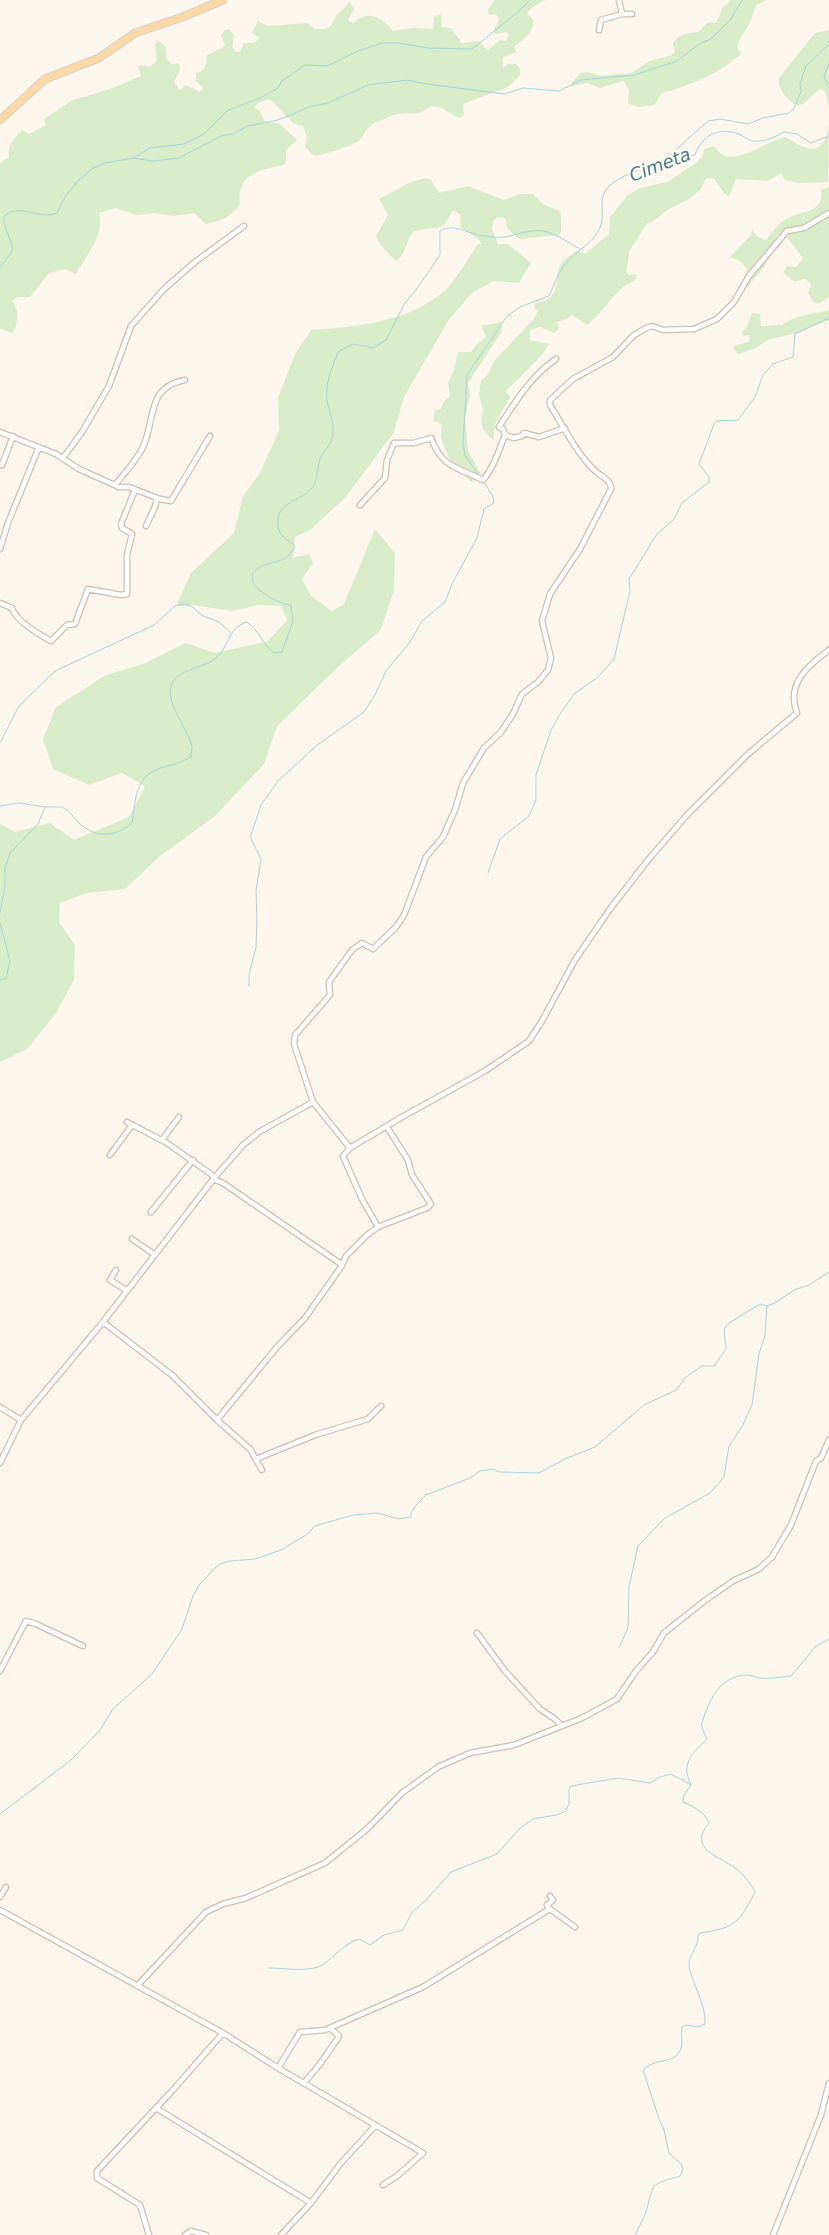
<svg xmlns="http://www.w3.org/2000/svg" width="829" height="2235" font-family="'DejaVu Sans',sans-serif">
<style>
.green{fill:#d8ecc9}
.lines{fill:none;stroke-linecap:round;stroke-linejoin:round}
.stream{stroke:#a5d3da;stroke-width:1}
.minor-casing{stroke:#d1beb0;stroke-width:7}
.primary-casing{stroke:#dad1cd;stroke-width:9}
.minor{stroke:#fff;stroke-width:4.5}
.primary{stroke:#fbd9a5;stroke-width:7}
.labels{text-anchor:middle;stroke-width:4.5;stroke-linejoin:round;paint-order:stroke}
.water-label{font-size:18px;font-style:italic;fill:#437c86;stroke:#fffaf3}
</style>
<rect width="100%" height="100%" fill="#fdf6ec"/>
<path class="green" d="M495,0H546C538,3 531,7 527,14L533,19C535,32 524,39 515,46L516,52L502,58L503,68L508,64H516L520,68V75L508,87L463,104L464,116L458,118L442,108L431,106L420,113L397,114L374,123L366,130L360,140L350,146L317,156L313,155L305,147L307,137L303,126L294,124L271,100C265,98 259,103 254,107L260,111L264,121L280,124L297,140L286,150V162L283,165C259,170 236,174 240,204C233,215 220,222 206,224L194,213L174,216L153,213L137,215L115,208L99,213C105,234 86,256 76,274L65,269L49,273L30,297H18L12,301C20,311 18,322 13,333L0,329V163L9,157C7,145 15,137 22,130L29,134L46,125L44,119L73,100L113,88L141,76L138,66L144,65L149,67L157,61L155,46L157,40L165,46L167,59L172,65L178,63C183,71 176,75 174,82L180,90L186,85L200,92L203,88L196,81V73C206,71 206,65 207,55L225,46L221,35L225,30L229,29L234,35L232,47L236,52H240L244,43H254L260,38L252,33L258,21L268,26L307,23L315,29H325L331,26L335,17L350,2L354,9L348,20L353,23C369,9 381,17 393,31L412,28L433,29L434,17L441,14V27L451,28L462,43L478,41L488,50L500,40L506,41L509,34L506,32L496,34L493,32L499,19L496,14L490,15L488,13V9Z
M731,0H767L756,5C753,13 751,22 747,28C742,36 737,40 738,50L741,51L740,55C734,59 728,65 721,69C705,79 681,88 662,93L654,105L639,107L628,104L629,91L624,81L600,88L587,83L572,86V82L581,73L588,72L600,76L631,73L650,61L672,55L675,52L673,43C682,32 686,34 698,32L708,22L716,23L723,7Z
M829,30V69L827,72L829,76V109L825,92L821,89C811,93 809,103 798,106C790,103 776,88 779,78L815,33Z
M829,122L828,182L798,183L785,180L781,173L768,181L736,179L729,196L724,193L714,179L708,178L705,180L701,189L689,199L669,209L652,222L647,223L630,250L626,272L629,275L636,274L637,277C633,284 626,283 621,289C609,300 600,315 587,325L572,315L567,319L557,322L559,329L554,333L540,327L530,330V340L549,344C542,358 518,378 506,391L510,397L495,424L493,441L483,429L481,419L483,409L479,395L481,381L488,374L494,361L534,319L538,311L534,307L535,303C538,302 543,302 546,300C561,293 554,275 561,264C564,259 571,255 576,251L586,253L609,234L610,217L628,195L640,188L667,182L696,163L702,157L704,149L714,146C717,150 721,155 726,156C741,161 768,141 785,137C790,139 794,143 799,145C821,156 827,140 829,122Z
M425,178L431,180L439,193L468,186L504,200L520,194H533L543,204L559,211L561,215V232L559,235L519,239L508,229L505,218L498,217L493,221L492,229L498,244H508L531,263L519,283L493,281L471,294L448,321L404,397L394,432L345,498L309,531L295,537L293,558L309,554L313,563L302,579L311,596L332,611L344,604L375,529L395,553L394,591L380,631L340,665L277,726L264,764L215,816L160,856L125,889L86,893L60,903L59,922L75,945L74,980L56,1013L27,1049L0,1062V824L15,832L50,823L74,840L129,817L145,786L122,773L89,785L53,769L43,739L56,707L106,675L143,664L185,643L215,653L268,641L287,620L281,606L259,605L232,611L193,605L176,606L191,573L234,533L243,496L260,473L279,430L278,398L295,354L311,330C355,327 410,322 444,291C457,279 468,259 478,244H482L478,239L461,228L460,214L453,210L445,224L440,227L414,231C405,240 407,254 396,261C390,256 378,243 376,236L388,215L379,199L411,182Z
M829,187V297L819,304L813,302L808,293L811,285L810,282L804,279L795,282L783,273L787,266L796,267L803,258L783,232L776,237C775,257 760,272 747,287L743,282L747,269L740,261L730,257L751,235L752,230L758,237L766,240C772,233 777,224 785,220C800,210 825,214 821,190Z
M829,310V320L793,334L770,339L754,349L738,354L733,348L736,345L749,342L750,335L744,336L742,333L747,326L752,313L760,314L761,326C769,326 775,324 782,325C794,315 814,314 829,310Z
M501,321L502,331L468,383L470,395L465,418L468,451L481,474L478,481L472,482C460,474 445,456 442,440C440,435 442,429 442,424L433,421L435,410L441,409L444,401L450,396L448,383L454,370L458,352H471L476,345L486,337L481,325L494,324Z"/>
<g class="lines">
<path class="stream" d="M829,63L824,77L829,88
M134,158L149,148L184,144L204,134L227,111L262,97L278,88L282,81L305,65L327,66L358,51L382,43H399L428,48L472,49L518,12L530,0
M656,164L670,155L708,121L720,119L748,124L763,118L789,113L794,108L801,92L800,84L806,66L829,44
M0,268C3,262 9,257 12,251C16,246 2,228 4,216C21,202 39,221 57,213L65,197L78,181L93,168L105,163L133,158L153,161L179,158L221,136L233,134L248,126L278,120L312,106L328,103L368,85L407,80L427,84L504,94L523,88L559,91L581,80L634,75L677,61L699,44L711,39L731,19L742,0
M480,477L465,455L463,444L467,375L507,316L520,307L549,296C555,283 559,269 570,259C579,250 590,244 597,233C606,220 600,210 603,196C609,172 674,160 695,155C702,135 718,127 739,134C744,136 749,141 754,141C763,142 776,137 784,132L797,134L811,143L829,136
M0,743L19,706L55,671L154,625L175,606L183,604L191,606L203,616L219,622L231,633
M0,806L19,803L45,807
M488,873L500,839L529,816L536,800V775L551,730L560,714L574,694L598,677L614,659L630,591L629,579L657,534L674,519L682,503L709,482V477L699,464L714,424L717,421L738,420L755,397L763,375L773,364L793,357L795,334L829,318
M0,913L5,886V868L10,853L38,824L45,807H62C70,811 73,817 79,823C97,839 115,837 132,823C135,805 135,779 154,771C166,765 179,764 191,757C191,754 192,749 192,746C188,728 159,696 175,679C185,668 204,668 216,658C229,647 228,627 247,622C259,630 262,644 274,653L282,652L293,621L291,605C283,606 256,591 253,582C252,579 253,576 252,574C264,558 281,568 294,549V545C284,538 277,534 278,521C278,499 308,501 315,483C318,475 317,464 321,457C325,449 333,443 333,434C334,423 329,411 327,400C325,382 332,368 338,352L353,344L373,348L386,340L405,303L416,290L440,255V231C454,222 469,235 485,236C491,237 498,238 504,237C517,235 530,229 543,231C557,234 569,243 582,250
M0,923L10,961L6,978L0,980
M249,986V975L256,947L257,920L256,891L261,859L251,839V835L261,805L278,781L316,746L364,712L375,695L386,671L410,642L422,621L445,602L452,584L477,538L484,509L494,503L493,497L484,482
M619,1648L628,1628L629,1587L638,1546L665,1518L710,1493L724,1477L729,1446L742,1427L752,1405L759,1354L765,1335L767,1306
M0,1814L71,1760L100,1730L113,1709L152,1674L182,1629L193,1596L199,1585L218,1565L229,1561L255,1559L281,1550L306,1535L315,1526L353,1515L377,1513L399,1519L411,1517V1513L417,1504L426,1495L470,1478L480,1471L492,1469L500,1472L539,1473L567,1458L595,1447L644,1405L676,1390L686,1377L699,1368L702,1366H714L726,1349L724,1329L729,1323L760,1304L767,1306L775,1303L794,1290L809,1285L829,1272
M269,1968C284,1968 312,1973 324,1964C336,1955 344,1944 359,1939L370,1945L384,1935L403,1930L412,1912L425,1901L451,1872L497,1854L520,1828L533,1819L556,1815L564,1812L569,1805V1789L571,1786L618,1778L650,1783L660,1777L671,1774L691,1785
M635,2235C639,2227 644,2218 647,2209C654,2180 652,2185 680,2176L683,2169L681,2164L669,2153L664,2130L659,2119L643,2070C655,2057 673,2065 680,2051C684,2042 680,2035 682,2027L686,2025L698,2027L705,2024C707,2003 687,1975 689,1962C691,1952 698,1947 698,1936L700,1933C735,1928 739,1923 755,1892C750,1883 744,1874 735,1868C719,1856 687,1849 709,1823C705,1812 694,1807 683,1802L684,1795L691,1785C690,1781 688,1778 687,1774C685,1758 697,1749 707,1739L701,1726C708,1702 719,1675 748,1675C752,1675 755,1677 759,1678C769,1679 781,1677 791,1676L816,1646L829,1639"/>
<g class="minor-casing">
<path id="minor" d="M619,0L622,14H632
M599,30L601,20L622,14
M556,359C530,377 516,401 499,427L503,429L505,435L514,438L522,436L524,433L539,437L565,428
M0,432L56,454L79,469L119,487H129L160,499L171,501L210,436
M63,458L82,432L109,386L131,326L164,289L195,262L244,226
M0,464L2,465L13,436
M115,485C125,473 136,461 143,447C156,419 146,387 185,380
M360,505L385,478L387,460L394,443H414L431,438C442,468 457,467 483,480C494,467 499,450 505,435
M146,526L155,507L157,498
M0,549L8,523L39,447
M0,603L12,608C16,621 40,635 51,641L67,625L75,624L88,589L121,595L127,594V555L132,534L122,528L121,524L135,490
M313,1102L294,1044L295,1035L330,995L329,982L352,950L362,943L373,949L396,927L404,915L426,857L443,837L455,810L463,783L484,748L501,732L513,714L522,694L538,682L548,670L551,658L542,621L550,594L580,549L611,489C612,480 600,476 594,470C575,451 564,427 550,405V400L573,379L613,357L634,335L646,328L652,326L663,330L694,329L717,319L734,302L749,276L787,231L804,228L829,213
M127,1122L167,1143L215,1177
M162,1140L179,1117
M350,1148L343,1156L362,1199L378,1227
M110,1155L132,1125
M213,1179L223,1183L341,1264
M151,1212L193,1160
M132,1239L155,1255
M116,1270L110,1280L126,1290
M103,1322L172,1375L217,1420
M0,1407L21,1420
M256,1459L315,1435L368,1419L381,1406
M0,1463L21,1420L103,1322L215,1177L243,1145L259,1132L313,1102L350,1148L402,1117L485,1071L529,1041L542,1021L575,960L610,909L648,860L687,815L748,754L797,713C786,684 807,666 829,650
M262,1470L250,1449L217,1420L277,1347L305,1318L341,1267L346,1256L367,1235L378,1227L427,1208L431,1204L412,1175L408,1160L387,1127
M477,1633L505,1671L540,1709L555,1719L562,1726
M0,1671L26,1621L36,1624L83,1646
M0,1897L6,1887
M550,1909L575,1927
M0,1910L223,2033L278,2068L423,2153L397,2176L383,2185
M137,1986L206,1912L223,1904L246,1898L325,1863L367,1829L402,1793L438,1767L470,1753L514,1745L582,1718L617,1699L636,1671L653,1652L664,1633L703,1602L733,1581L759,1569L772,1557L791,1525L816,1461L821,1458L829,1440
M278,2068L300,2032L325,2030L423,1987L548,1910L550,1909L547,1905L553,1900L550,1896
M304,2083L320,2064L338,2038L339,2036L330,2028
M156,2108L311,2203
M149,2235L140,2205L97,2178V2171L172,2091L223,2033
M185,2235L191,2231L206,2235
M281,2235L311,2203L341,2163L375,2126
M773,2235L821,2115L829,2083"/>
</g>
<g class="primary-casing">
<path id="primary" d="M0,120L45,79L99,58L135,33L180,18L223,0"/>
</g>
<use href="#minor" class="minor"/>
<use href="#primary" class="primary"/>
</g>
<g class="labels">
<g class="water-label">
<text transform="translate(660 165) rotate(-21)" y="6">Cimeta</text>
</g>
</g>
</svg>
